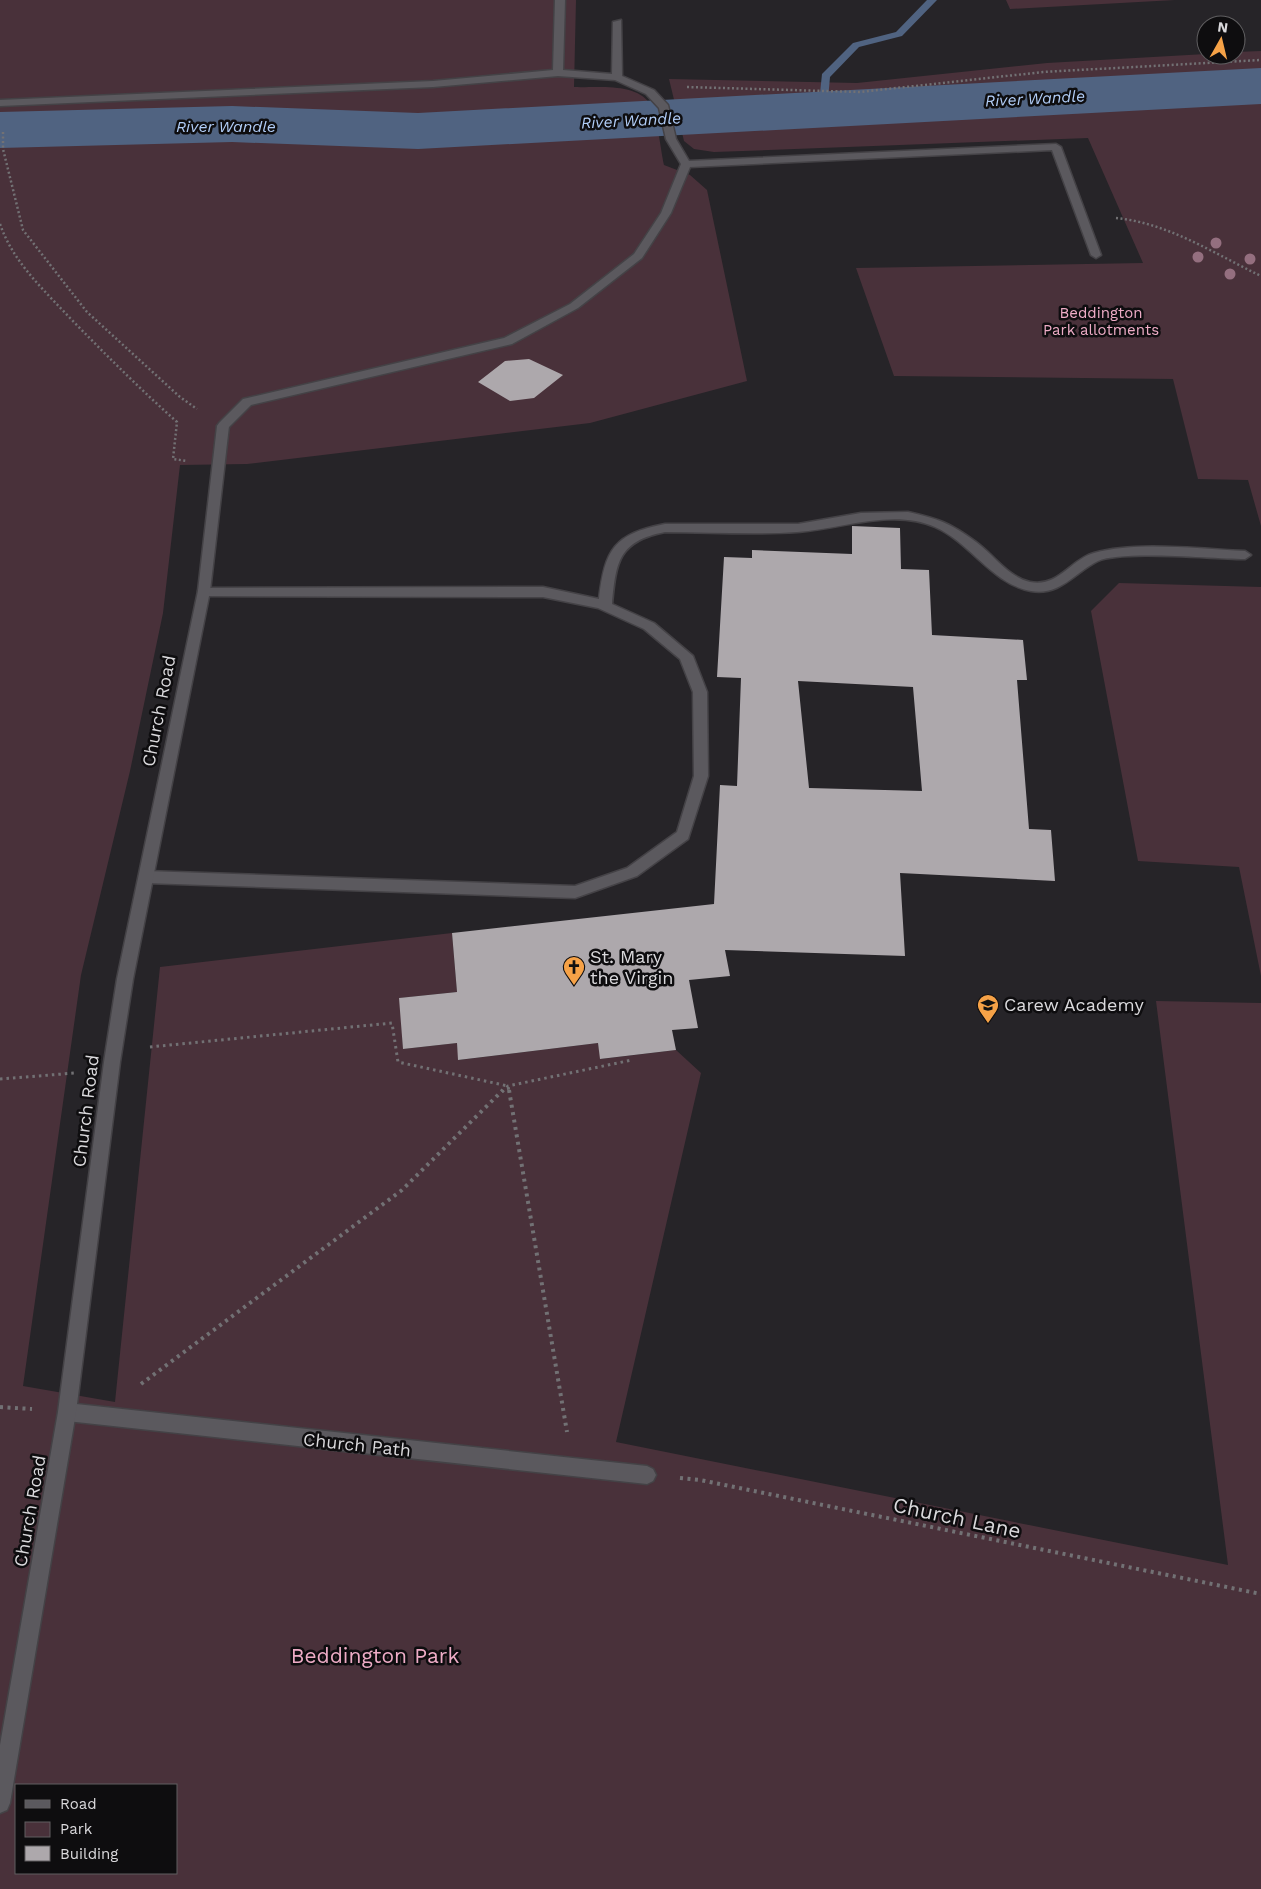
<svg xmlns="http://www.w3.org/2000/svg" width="1261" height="1889" font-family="'Work Sans',sans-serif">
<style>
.green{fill:#49313a;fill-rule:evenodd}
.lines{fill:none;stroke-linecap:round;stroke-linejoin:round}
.stream{fill:#506381;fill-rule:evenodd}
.river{fill:#506381;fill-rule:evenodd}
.building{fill:#ada8ac;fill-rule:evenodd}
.lane-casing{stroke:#444246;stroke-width:3}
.street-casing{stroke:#444246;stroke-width:3}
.path-far2{stroke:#727174;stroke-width:2.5;stroke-dasharray:2 2.5;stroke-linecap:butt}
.path-far1{stroke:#727174;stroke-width:3;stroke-dasharray:2.5 4;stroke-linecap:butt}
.path{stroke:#727174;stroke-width:4;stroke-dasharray:3 4.5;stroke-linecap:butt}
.lane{fill:#5b595e;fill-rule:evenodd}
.street{fill:#5b595e;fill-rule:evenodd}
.tree{fill:#946f7f}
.labels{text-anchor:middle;stroke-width:5;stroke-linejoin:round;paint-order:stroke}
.far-park-label{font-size:15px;fill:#eeacc6;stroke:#0e0d0f}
.far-water-label{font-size:16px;font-style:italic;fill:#b1cdf7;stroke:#0e0d0f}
.street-label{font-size:18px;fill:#dad9dc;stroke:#0e0d0f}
.poi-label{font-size:18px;fill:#dad9dc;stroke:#0e0d0f;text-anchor:start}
.near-street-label{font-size:21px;fill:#dad9dc;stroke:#0e0d0f}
.near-park-label{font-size:21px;fill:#eeacc6;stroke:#0e0d0f}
</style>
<rect width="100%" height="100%" fill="#262428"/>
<path class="green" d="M0,0H576L574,87C596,88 636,82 650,104C657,114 661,152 664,165L690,175L707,190L747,381L590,423L247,464L180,465L163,613L130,771L81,975L23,1386L115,1402L160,967L452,933L457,992L400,998L403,1049L457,1043L459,1060L598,1043L601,1059L676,1050L701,1073L616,1442L1228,1565L1156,1001L1261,1003V1889H0ZM16,1785H176V1873H16Z
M1006,0H1175L1010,9Z
M1261,51V526L1248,480L1198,479L1173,379L894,376L856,268L1143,263L1088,138L714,152L694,149L684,141L669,79L857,83L1047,63L1206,54L1236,55V52Z
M1119,583L1261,587V976L1239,867L1138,861L1091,611Z"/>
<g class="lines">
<path class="stream" d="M927,0H937L902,36L859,47L830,77L827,111L818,113L822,74L853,43L896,32Z"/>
<path class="river" d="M1261,68V104L418,149L232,142L0,148V112L232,106L418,113Z"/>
</g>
<path class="building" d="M529,359L563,375L534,398L510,401L478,382L505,361Z
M852,526L900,528L901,569L929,570L932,635L1023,640L1027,680H1017L1029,829L1051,830L1055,881L900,873L905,956L725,950L730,976L689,980L698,1028L672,1030L676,1050L600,1059L598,1043L458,1060L457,1043L403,1049L399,998L457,992L452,933L714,904L720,785L737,786L741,678L717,677L724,557L752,558V550L852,554ZM798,681L913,687L922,791L809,788Z"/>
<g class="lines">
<g class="lane-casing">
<path id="lane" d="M555,0H565L563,70L612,74L613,22L621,20L622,76L654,90L668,105L676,139L689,161L1056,144L1061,147L1101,255L1096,258L1091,255L1052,150L690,167L671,213L642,258L578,308L512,344L251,405L227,429H219L217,426L219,423L243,399L504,338L570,304L634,254L661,213L681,164L666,139L659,108L646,94L615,80L558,76L433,87L0,106V100L433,81L553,70Z
M908,512C939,519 950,523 976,542C994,555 1008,577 1030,582C1058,588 1071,559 1094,553C1137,541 1199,549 1245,551L1251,555L1245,559C1214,559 1122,550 1098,561C1075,572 1061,596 1031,591C992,584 971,543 935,527C894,508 840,529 797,532C754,535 709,532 665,532C619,541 616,561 612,604L654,623L693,656L707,692L708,776L688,839L637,876L575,898L146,883L141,881L139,877L141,873L146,871L575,886L627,868L677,832L694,776L693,692L680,659L644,629L598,608L543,597L204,596L199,594L198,591L199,588L543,587L599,599C605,549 614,534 665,524H798L861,513Z
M67,1403L647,1466L653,1469L656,1475L653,1481L647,1484L67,1421L61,1418L58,1412L61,1406Z"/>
</g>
<g class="street-casing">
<path id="street" d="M223,422L229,426L210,591L133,979L120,1062L76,1412L10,1803L7,1810L0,1813V1745L58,1412L104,1062L117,979L198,591L217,426Z"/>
</g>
<path class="path-far2" d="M687,87L860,92L1043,72L1261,60
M3,132V149L23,230L87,312L180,397L197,409
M1116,218C1168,223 1215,254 1261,276
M0,224C13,262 43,289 70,318C105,354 140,389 177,422L173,459L187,461"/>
<path class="path-far1" d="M150,1047L392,1023L398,1062L508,1086L509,1092
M0,1079L75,1073
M502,1092L508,1086L632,1060"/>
<path class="path" d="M509,1090L567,1432
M141,1384L402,1190L503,1090
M0,1407L32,1409
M680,1478L700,1480L1261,1594"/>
<use href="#lane" class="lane"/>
<use href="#street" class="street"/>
</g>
<g class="tree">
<circle cx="1216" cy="243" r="5.5"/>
<circle cx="1198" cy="257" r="5.5"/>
<circle cx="1250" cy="259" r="5.5"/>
<circle cx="1230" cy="274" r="5.5"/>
</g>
<defs>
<g id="church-pin" transform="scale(1.125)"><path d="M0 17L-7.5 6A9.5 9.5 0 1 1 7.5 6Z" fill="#f6a247" stroke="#0e0d0f"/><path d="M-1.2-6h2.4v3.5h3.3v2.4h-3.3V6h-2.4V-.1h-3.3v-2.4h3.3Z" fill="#111"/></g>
<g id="school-pin" transform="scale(1.125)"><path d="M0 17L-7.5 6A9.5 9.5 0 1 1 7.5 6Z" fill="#f6a247" stroke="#0e0d0f"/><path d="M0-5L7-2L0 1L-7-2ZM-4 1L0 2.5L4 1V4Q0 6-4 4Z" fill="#111"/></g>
</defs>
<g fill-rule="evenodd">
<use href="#church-pin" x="574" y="967"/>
<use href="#school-pin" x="988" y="1005"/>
</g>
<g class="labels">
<g class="far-park-label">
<text x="1101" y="318">Beddington<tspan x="1101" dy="17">Park allotments</tspan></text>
</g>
<g class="far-water-label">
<text transform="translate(1035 98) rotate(-3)" y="6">River Wandle</text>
<text transform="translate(631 120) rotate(-3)" y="6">River Wandle</text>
<text x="226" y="132">River Wandle</text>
</g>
<g class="street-label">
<text transform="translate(159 711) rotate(-79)" y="6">Church Road</text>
<text transform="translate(86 1111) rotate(-83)" y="6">Church Road</text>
<text transform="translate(357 1445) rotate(6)" y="6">Church Path</text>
<text transform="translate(30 1511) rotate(-80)" y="6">Church Road</text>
</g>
<g class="poi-label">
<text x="590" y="963">St. Mary<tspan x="590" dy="21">the Virgin</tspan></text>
<text x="1004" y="1011">Carew Academy</text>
</g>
<g class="near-street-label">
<text transform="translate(957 1518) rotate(12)" y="7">Church Lane</text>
</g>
<g class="near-park-label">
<text x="375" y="1663">Beddington Park</text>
</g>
</g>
<rect x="15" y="1784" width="162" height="90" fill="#0e0d0f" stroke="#605f61"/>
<rect x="25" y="1800" width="25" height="8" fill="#5b595e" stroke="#605f61"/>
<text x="60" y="1809" font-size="15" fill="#dad9dc">Road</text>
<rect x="25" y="1822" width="25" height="15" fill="#49313a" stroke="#605f61"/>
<text x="60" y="1834" font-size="15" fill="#dad9dc">Park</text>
<rect x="25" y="1846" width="25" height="15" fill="#ada8ac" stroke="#605f61"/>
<text x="60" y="1859" font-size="15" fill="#dad9dc">Building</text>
<g transform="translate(1221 40) rotate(8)"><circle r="24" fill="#0e0d0f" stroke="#605f61"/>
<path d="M0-4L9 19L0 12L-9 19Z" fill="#f6a247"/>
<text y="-8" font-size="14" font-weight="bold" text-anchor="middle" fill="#dad9dc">N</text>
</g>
</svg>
